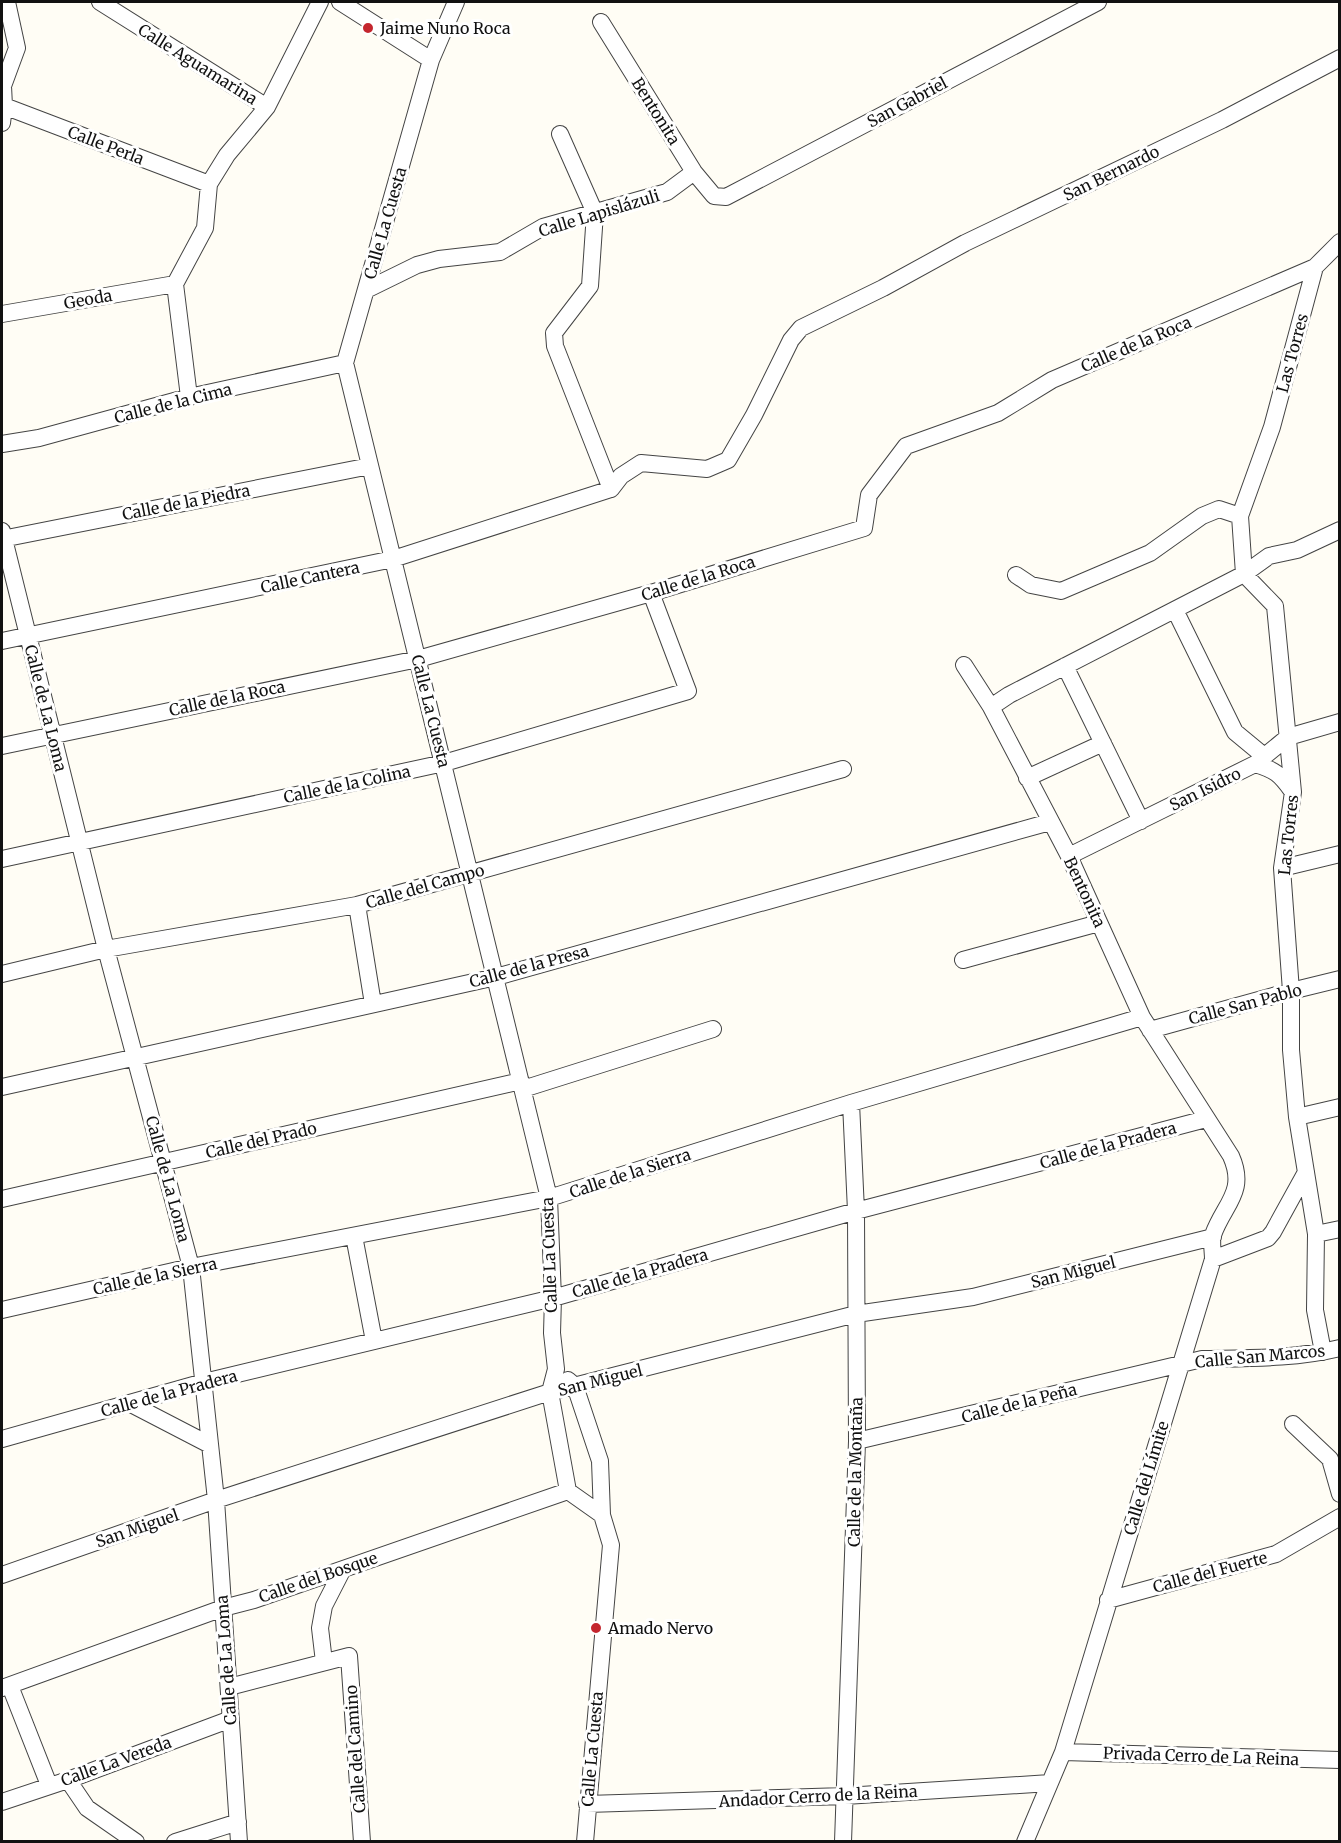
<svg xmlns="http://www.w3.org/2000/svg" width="1341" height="1843" font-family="Merriweather,serif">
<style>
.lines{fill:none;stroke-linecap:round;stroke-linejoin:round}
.minor-casing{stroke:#444;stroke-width:18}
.minor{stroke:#fff;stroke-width:16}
.poi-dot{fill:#c4262e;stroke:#fff;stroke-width:2}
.labels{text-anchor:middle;stroke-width:6;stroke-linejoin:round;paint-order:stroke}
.poi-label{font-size:16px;fill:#111;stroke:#fff;text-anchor:start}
.street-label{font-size:16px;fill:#111;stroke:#fff}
</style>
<rect width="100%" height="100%" fill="#fffdf5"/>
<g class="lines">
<g class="minor-casing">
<path id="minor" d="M100,2L267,107
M340,2L431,60
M456,2L431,60L345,363L549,1198L553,1298L552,1333L556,1369L550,1392L568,1491L602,1515L611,1545L585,1842
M601,22L694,172L714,196L726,197L1098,2
M4,106L209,184
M2,123L4,106L3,86L17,48L7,2
M560,134L595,213L590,286L554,333L555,346L611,489
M1315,267L1272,427L1240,516L1244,574L1275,606L1293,792L1282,868L1291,991V1050L1297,1117L1316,1234L1315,1310L1323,1352
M366,290L417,265L439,259L500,252L543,227L667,192L694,172
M2,314L175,284
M189,397L175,284L205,228L209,184L227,155L267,107L320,2
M2,444L39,438L189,397L345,363
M611,489L621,476L641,463L707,469L728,460L754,415L791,340L801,328L883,288L965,243L1222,120L1340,58
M2,531L106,949L191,1267L216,1500L239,1842
M2,539L370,466
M1016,575L1031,585L1061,591L1150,553L1202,516L1219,509L1240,516
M1175,610L1235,732L1264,756
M2,641L393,559L611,489
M964,665L991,707L1069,856L1142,1017L1231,1156C1247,1192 1224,1204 1213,1235C1211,1242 1213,1252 1213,1259L1063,1752L1025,1842
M1065,666L1141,821
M991,707L1009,695L1244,574L1269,556L1297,550L1340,530
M2,746L418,659L651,593L864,528L869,495L906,446L998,413L1052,380L1315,267L1340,242
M1255,764C1275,770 1280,774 1292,791
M1027,778L1103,743
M1069,856L1255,764L1288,737L1340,722
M2,859L444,763L688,691L651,593
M1282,868L1340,854
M357,905L373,1004
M963,960L1099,923
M2,974L106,949L357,905L843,769
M1150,1030L1291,991L1340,979
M2,1087L496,977L1050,822
M523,1089L713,1029
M1297,1117L1340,1107
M2,1199L521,1081
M1316,1234L1340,1229
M354,1236L374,1341
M1213,1259L1268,1238L1273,1232L1306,1172
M2,1310L191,1267L549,1198L851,1103L1142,1017
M568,1380L575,1386L600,1461L602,1515
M129,1403L210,1445
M1293,1424L1330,1459L1340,1494
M2,1439L204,1382L553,1298L856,1211L1206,1119
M857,1441L1202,1359C1248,1358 1295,1359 1340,1348
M2,1575L216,1500L550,1392L856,1314L973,1297L1213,1237
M1108,1600L1276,1554L1340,1517
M324,1662L320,1628L324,1606L343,1569
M10,1686L49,1785
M229,1687L349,1656L362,1842
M2,1688L223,1608L254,1600L568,1491
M1063,1752L1340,1760
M68,1780L87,1808L136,1842
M2,1802L68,1780L231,1719
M587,1804L845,1796L1050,1783
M175,1842L238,1822
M843,1842L857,1441L856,1211L851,1103"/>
</g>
<use href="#minor" class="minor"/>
</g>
<g class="poi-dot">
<circle cx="368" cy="28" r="6"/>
<circle cx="596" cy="1628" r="6"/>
</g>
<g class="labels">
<g class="poi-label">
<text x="380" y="34">Jaime Nuno Roca</text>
<text x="608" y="1634">Amado Nervo</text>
</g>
<g class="street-label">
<text transform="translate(198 64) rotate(32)" y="6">Calle Aguamarina</text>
<text transform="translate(907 102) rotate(-28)" y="6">San Gabriel</text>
<text transform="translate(656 111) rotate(58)" y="6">Bentonita</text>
<text transform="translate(106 145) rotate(21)" y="6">Calle Perla</text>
<text transform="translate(1111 173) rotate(-26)" y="6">San Bernardo</text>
<text transform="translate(599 213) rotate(-17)" y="6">Calle Lapislázuli</text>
<text transform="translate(385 223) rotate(-74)" y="6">Calle La Cuesta</text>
<text transform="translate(88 299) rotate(-10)" y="6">Geoda</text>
<text transform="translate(1136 344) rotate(-23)" y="6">Calle de la Roca</text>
<text transform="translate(1292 353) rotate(-75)" y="6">Las Torres</text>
<text transform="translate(173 403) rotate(-14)" y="6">Calle de la Cima</text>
<text transform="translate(186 502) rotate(-11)" y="6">Calle de la Piedra</text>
<text transform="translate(310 577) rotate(-12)" y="6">Calle Cantera</text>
<text transform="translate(698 578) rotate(-17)" y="6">Calle de la Roca</text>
<text transform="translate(227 698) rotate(-12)" y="6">Calle de la Roca</text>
<text transform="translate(46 708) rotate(76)" y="6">Calle de La Loma</text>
<text transform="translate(431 711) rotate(76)" y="6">Calle La Cuesta</text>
<text transform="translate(347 784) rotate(-12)" y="6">Calle de la Colina</text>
<text transform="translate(1205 789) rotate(-26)" y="6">San Isidro</text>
<text transform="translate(1288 835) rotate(-84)" y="6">Las Torres</text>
<text transform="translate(425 886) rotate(-16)" y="6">Calle del Campo</text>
<text transform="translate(1085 892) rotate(65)" y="6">Bentonita</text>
<text transform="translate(529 966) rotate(-15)" y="6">Calle de la Presa</text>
<text transform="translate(1245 1004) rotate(-15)" y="6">Calle San Pablo</text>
<text transform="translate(261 1140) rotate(-13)" y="6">Calle del Prado</text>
<text transform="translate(1108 1145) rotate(-15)" y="6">Calle de la Pradera</text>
<text transform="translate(630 1173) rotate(-18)" y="6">Calle de la Sierra</text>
<text transform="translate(168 1179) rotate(75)" y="6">Calle de La Loma</text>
<text transform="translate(549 1255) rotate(-92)" y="6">Calle La Cuesta</text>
<text transform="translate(1073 1272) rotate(-14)" y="6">San Miguel</text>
<text transform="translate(640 1273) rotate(-16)" y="6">Calle de la Pradera</text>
<text transform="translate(155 1276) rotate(-12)" y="6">Calle de la Sierra</text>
<text transform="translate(1260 1356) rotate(-5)" y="6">Calle San Marcos</text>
<text transform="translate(600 1380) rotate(-14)" y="6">San Miguel</text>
<text transform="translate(169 1393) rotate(-15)" y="6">Calle de la Pradera</text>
<text transform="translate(1019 1403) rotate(-14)" y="6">Calle de la Peña</text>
<text transform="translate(855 1472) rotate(-89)" y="6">Calle de la Montaña</text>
<text transform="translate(1146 1478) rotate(-73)" y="6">Calle del Límite</text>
<text transform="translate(137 1528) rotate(-19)" y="6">San Miguel</text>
<text transform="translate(1210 1572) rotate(-15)" y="6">Calle del Fuerte</text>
<text transform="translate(318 1577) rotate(-19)" y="6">Calle del Bosque</text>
<text transform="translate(226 1660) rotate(-94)" y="6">Calle de La Loma</text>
<text transform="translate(355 1749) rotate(-94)" y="6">Calle del Camino</text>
<text transform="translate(592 1749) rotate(-85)" y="6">Calle La Cuesta</text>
<text transform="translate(1201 1756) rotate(2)" y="6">Privada Cerro de La Reina</text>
<text transform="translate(116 1761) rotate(-20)" y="6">Calle La Vereda</text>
<text transform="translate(818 1796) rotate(-3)" y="6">Andador Cerro de la Reina</text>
</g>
</g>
<rect width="1341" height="1843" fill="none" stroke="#111111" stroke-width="6"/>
</svg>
